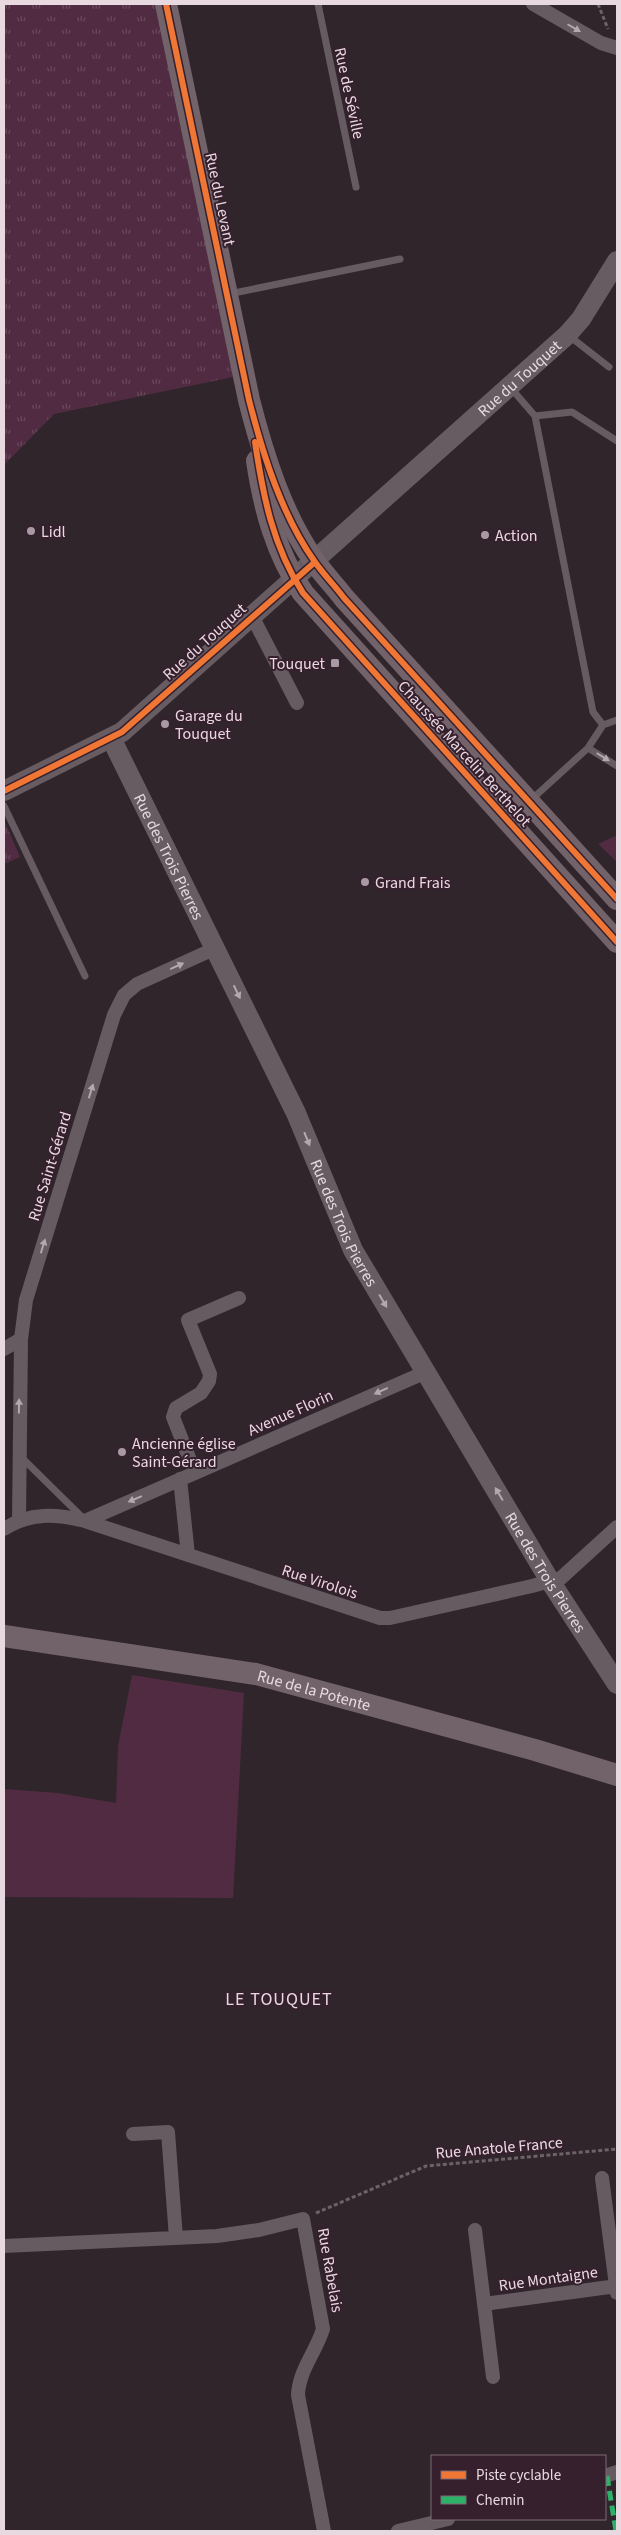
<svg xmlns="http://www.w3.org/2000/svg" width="621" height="2535" font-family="'Source Sans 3',sans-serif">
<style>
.grass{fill:url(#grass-tufts)}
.garden{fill:#512b42}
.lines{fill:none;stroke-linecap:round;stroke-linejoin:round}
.path{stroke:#6c6268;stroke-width:3;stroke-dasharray:4 2.5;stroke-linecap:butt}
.lane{stroke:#655b60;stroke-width:7}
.street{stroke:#655b60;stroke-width:14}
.secondary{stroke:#685c63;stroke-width:20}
.primary{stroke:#72636b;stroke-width:22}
.quiet{stroke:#2db169;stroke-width:5;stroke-dasharray:10 5;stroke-linecap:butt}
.cycleway-casing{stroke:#36202d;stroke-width:9}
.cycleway{stroke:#f07635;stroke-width:6}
.oneway{fill:#b4a7ad}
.oneway2{fill:#b5a7af}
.poi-dot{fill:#a89aa2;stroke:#36202d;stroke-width:2}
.labels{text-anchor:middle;stroke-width:4;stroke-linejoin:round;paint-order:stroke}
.street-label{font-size:16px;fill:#e8d9e1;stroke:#36202d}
.poi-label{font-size:16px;fill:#e8d9e1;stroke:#36202d;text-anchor:start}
.neighbourhood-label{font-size:18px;letter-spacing:1px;fill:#e8d9e1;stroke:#36202d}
</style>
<defs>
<pattern id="grass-tufts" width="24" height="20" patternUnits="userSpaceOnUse" patternTransform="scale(1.25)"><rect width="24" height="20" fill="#512b42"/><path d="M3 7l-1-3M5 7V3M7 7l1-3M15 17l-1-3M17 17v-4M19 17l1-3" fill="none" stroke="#6a495d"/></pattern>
</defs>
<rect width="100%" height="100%" fill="#31252c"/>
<path class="grass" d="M4,4H161L233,377L54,414L4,465Z
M4,820L20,857L4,864Z"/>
<path class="garden" d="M617,835V862L598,844Z
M132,1675L244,1693L233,1898L4,1897V1789L58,1793L116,1803L118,1746Z"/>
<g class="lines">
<path class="path" d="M598,4L608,29
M316,2213L426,2166L617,2149"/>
<path class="lane" d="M318,4L356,187
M229,294L400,259
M568,335L609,367
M510,387L535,416L572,412L617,441
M535,416L593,712L603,725
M588,748L617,766
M531,800L588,748L603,725L617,720
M4,806L85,976
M21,1457L83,1518"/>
<path class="street" d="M533,4L601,43L617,48
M252,616L297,703
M4,1349L21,1339
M195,1473L173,1417L176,1408L201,1393L209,1381L210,1374L188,1320L239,1298
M180,1479L188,1555
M19,1521L21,1339L26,1300L114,1015L124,995L137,984L216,948
M85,1521L426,1372
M4,1529C30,1512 56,1514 85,1521L380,1618H390L532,1586L561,1578L617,1527
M133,2134L168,2132L176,2238
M602,2178L617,2293
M475,2230L493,2377
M4,2246L217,2236L259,2230L303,2219L323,2329C316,2352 299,2370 298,2395L324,2531
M484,2304L617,2286
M605,2476L617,2472
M398,2531L448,2519"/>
<g class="secondary">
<path id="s1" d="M111,738L296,1113L353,1250L550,1581L617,1684"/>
<path id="s2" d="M4,791L122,732L567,335L581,319L617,261"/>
</g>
<g class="primary">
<path d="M166,4L249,400C263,455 282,516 315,562C324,575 335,586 344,598L617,899"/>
<path d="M257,461C264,508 276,553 303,593L617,942"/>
<path id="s3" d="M4,1636L256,1674L535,1750L617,1775"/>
</g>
<path class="quiet" d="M607,2476L616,2531"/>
<g class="cycleway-casing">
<path id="cycleway" d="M166,4L249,400C263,455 282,516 315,562C324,575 335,586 344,598L617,899
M255,442C263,496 273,547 303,593L617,942
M4,791L122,732L315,562"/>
</g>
<use href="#cycleway" class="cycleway"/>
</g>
<defs><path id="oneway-solid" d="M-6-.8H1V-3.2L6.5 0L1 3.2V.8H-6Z" transform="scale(1.25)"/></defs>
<g class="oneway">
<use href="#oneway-solid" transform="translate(574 28) rotate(30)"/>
<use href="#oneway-solid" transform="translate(603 757) rotate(32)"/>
<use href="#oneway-solid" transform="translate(177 966) rotate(-24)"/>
<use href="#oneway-solid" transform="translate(91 1091) rotate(-73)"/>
<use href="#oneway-solid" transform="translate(43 1246) rotate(-73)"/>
<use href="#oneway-solid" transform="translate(381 1391) rotate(156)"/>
<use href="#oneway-solid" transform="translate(19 1406) rotate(-89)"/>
<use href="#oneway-solid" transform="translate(135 1499) rotate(157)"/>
</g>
<g class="oneway2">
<use href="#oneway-solid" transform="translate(237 992) rotate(64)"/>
<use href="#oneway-solid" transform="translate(307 1139) rotate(68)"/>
<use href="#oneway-solid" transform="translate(383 1301) rotate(59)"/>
<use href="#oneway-solid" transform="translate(499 1494) rotate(-121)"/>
</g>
<g class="poi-dot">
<circle cx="31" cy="531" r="5"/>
<circle cx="485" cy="535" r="5"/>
<rect x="330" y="658" width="10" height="10" rx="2.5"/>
<circle cx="165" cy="724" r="5"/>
<circle cx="365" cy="882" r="5"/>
<circle cx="122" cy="1452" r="5"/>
</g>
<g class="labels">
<g class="street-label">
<text transform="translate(350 93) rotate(78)" y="6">Rue de Séville</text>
<text transform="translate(221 199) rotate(78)" y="6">Rue du Levant</text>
<text dy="6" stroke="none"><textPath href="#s2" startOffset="664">Rue du Touquet</textPath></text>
<text transform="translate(204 641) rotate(-42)" y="6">Rue du Touquet</text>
<text transform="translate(465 753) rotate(48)" y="6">Chaussée Marcelin Berthelot</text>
<text dy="6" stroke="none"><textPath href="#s1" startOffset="132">Rue des Trois Pierres</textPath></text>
<text transform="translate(49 1166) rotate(-73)" y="6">Rue Saint-Gérard</text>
<text dy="6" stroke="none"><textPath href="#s1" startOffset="538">Rue des Trois Pierres</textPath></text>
<text transform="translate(290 1412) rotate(-24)" y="6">Avenue Florin</text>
<text dy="6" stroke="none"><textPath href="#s1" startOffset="942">Rue des Trois Pierres</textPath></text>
<text transform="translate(320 1581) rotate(18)" y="6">Rue Virolois</text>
<text dy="6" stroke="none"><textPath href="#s3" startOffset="315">Rue de la Potente</textPath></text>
<text transform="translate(499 2147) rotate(-5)" y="6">Rue Anatole France</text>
<text transform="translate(331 2270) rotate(80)" y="6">Rue Rabelais</text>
<text transform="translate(548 2278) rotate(-8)" y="6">Rue Montaigne</text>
</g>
<g class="poi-label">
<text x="41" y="537">Lidl</text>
<text x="495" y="541">Action</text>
<text x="325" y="669" text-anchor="end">Touquet</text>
<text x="175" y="721">Garage du<tspan x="175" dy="18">Touquet</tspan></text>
<text x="375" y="888">Grand Frais</text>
<text x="132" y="1449">Ancienne église<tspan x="132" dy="18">Saint-Gérard</tspan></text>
</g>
<g class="neighbourhood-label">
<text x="279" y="2005">LE TOUQUET</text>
</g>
</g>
<rect width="621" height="2535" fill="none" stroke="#e8d9e1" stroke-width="10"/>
<rect x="431" y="2455" width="175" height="65" fill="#36202d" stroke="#7d6a75"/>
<rect x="441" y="2471" width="25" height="8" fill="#f07635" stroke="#7d6a75"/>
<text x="476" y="2480" font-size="15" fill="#e8d9e1">Piste cyclable</text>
<rect x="441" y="2496" width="25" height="8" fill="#2db169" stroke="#7d6a75"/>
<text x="476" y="2505" font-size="15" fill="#e8d9e1">Chemin</text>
</svg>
